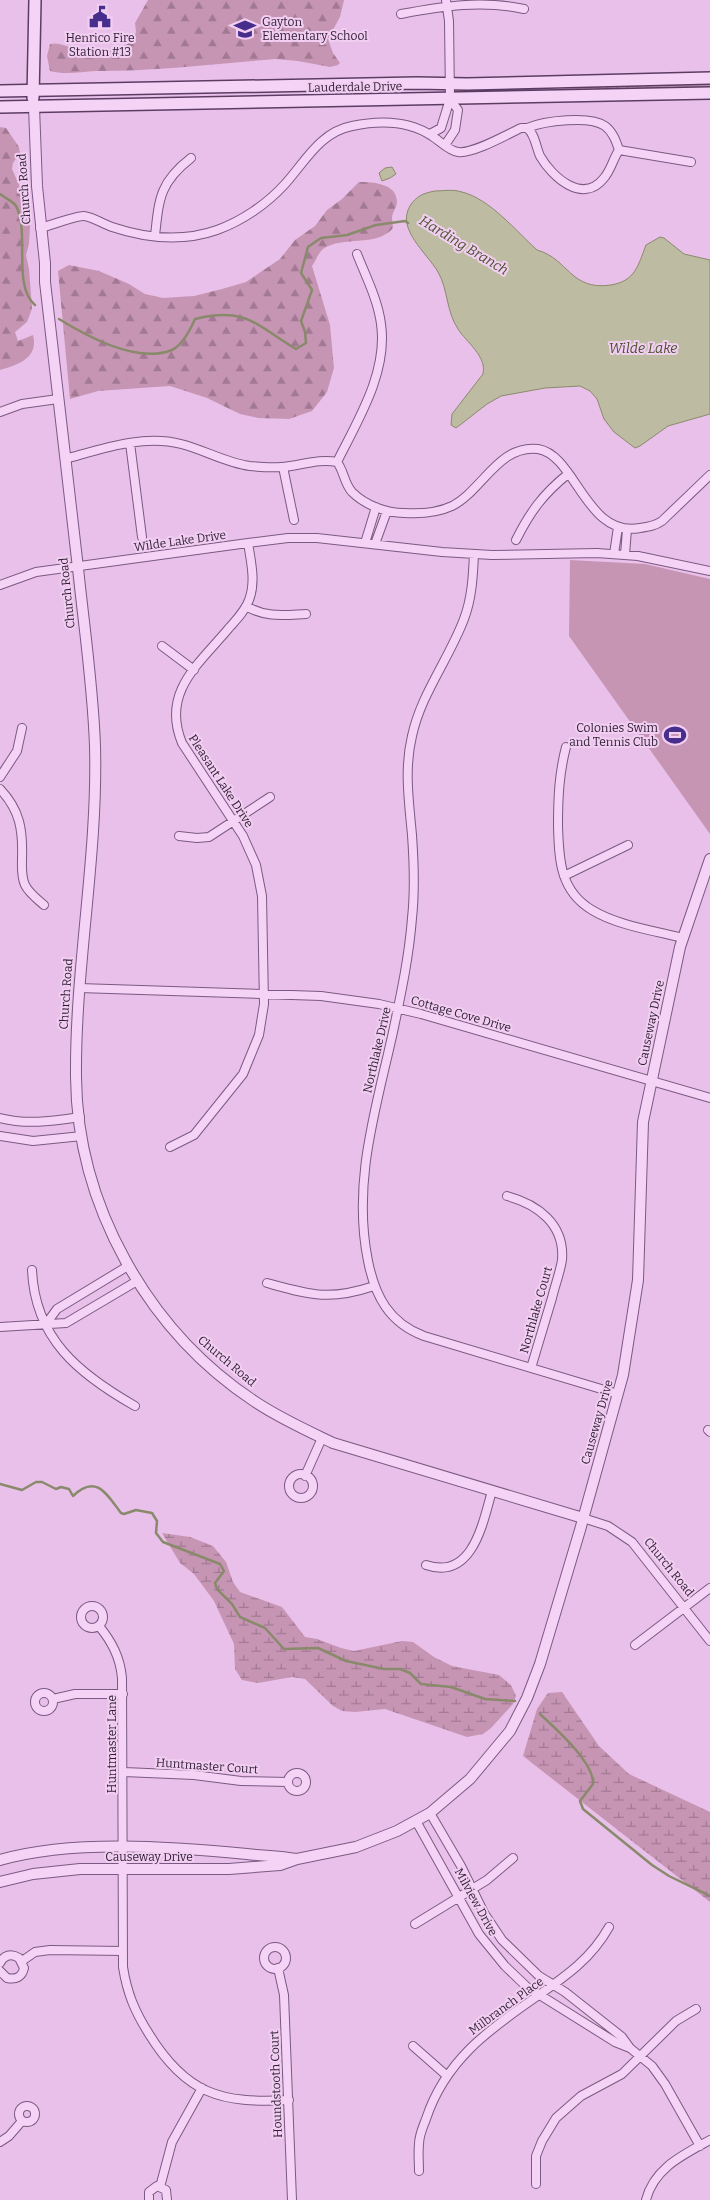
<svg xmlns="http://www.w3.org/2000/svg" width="710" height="2200" font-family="Bitter,serif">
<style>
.grass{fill:url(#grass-dots)}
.forest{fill:url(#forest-firs)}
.wetland{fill:url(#wetland-marsh)}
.garden{fill:#c795b4}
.water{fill:#bdbca3;stroke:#898a6b}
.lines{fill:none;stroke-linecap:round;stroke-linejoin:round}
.stream{stroke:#898a6b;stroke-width:2.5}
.minor-casing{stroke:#7a5a82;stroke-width:10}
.tertiary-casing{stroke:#7a5a82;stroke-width:12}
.secondary-casing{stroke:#5b3d64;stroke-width:14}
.minor{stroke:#f5d3f6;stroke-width:8}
.tertiary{stroke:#f5d3f6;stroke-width:10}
.secondary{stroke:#f5d3f6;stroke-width:11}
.labels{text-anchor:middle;stroke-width:4;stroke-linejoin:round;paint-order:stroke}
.poi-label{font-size:12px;fill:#2d1d33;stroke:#f2cff2;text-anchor:start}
.street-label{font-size:12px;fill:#2d1d33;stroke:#f2cff2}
.water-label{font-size:14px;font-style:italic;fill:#4a522d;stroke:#f2cff2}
</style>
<defs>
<pattern id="grass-dots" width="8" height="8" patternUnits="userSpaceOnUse" patternTransform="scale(1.25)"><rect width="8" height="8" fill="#c795b4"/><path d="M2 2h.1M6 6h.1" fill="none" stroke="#a27993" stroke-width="1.8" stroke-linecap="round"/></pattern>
<pattern id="forest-firs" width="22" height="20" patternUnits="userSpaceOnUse" patternTransform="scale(1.25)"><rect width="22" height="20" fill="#c795b4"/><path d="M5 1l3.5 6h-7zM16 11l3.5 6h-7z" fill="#a27993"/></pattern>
<pattern id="wetland-marsh" width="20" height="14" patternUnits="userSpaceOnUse" patternTransform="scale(1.25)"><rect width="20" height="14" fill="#c795b4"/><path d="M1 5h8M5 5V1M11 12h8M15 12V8" fill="none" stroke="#a27993"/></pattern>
</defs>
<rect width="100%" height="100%" fill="#e9c0ea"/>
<path class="grass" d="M710,84V88L541,93V90L590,87Z"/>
<path class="forest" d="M148,0H344L340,17L328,39L333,53L340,63L338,65L330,67L298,61L275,59C216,64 156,71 96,71C81,72 64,75 50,71L47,56L50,44C58,42 66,46 73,48C97,55 112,53 133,41L136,32L135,23Z
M0,127L6,128L19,147L20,153L13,163L12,169L24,196L30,226L29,244L26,255L29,269L32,309L27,322L15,332L18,341L33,335C39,358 18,365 0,370Z
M359,182C372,182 397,183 397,202C397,207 393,211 392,217C392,220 393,225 393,228C376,248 343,235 323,249C318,253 316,261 312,266L330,325L334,368L327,392L312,411L289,419L258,418L240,414L207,398L170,386L98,391L70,399L58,271L69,265L99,271L129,284L145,294L163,298L194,296L222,289L246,282L280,259L295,240L315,226L327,210L342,199Z"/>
<path class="wetland" d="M162,1533L190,1537L213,1546L226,1562L233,1582L240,1592L282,1607L305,1637L317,1639L341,1648L354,1651L402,1641L413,1642L434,1657L452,1666L499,1675L511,1685L516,1696L513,1704L491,1728L483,1734L467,1737L385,1709L355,1712L342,1711L333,1706L305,1679L292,1677L258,1683L242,1680L235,1669L234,1644L214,1601L194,1574L180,1563Z
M562,1692L599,1746L629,1774L710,1812V1902L523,1756L537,1709L548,1693Z"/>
<path class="garden" d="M570,560L645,564L710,579V834L569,636Z"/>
<path class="water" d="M392,167L396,174L390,178L382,181L379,173L385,168Z
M435,191C443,191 453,189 462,192C490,199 516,231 537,250C569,259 570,291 611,285C635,281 638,266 646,245L660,237L664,238L684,254L710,260V414L668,426L640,446L635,448L614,432L604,419L597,399L590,391L580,386L545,388L501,396L487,404L460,425L456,428L451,425L452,414L483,374C487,356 466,342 458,329C446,311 448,289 438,272C427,253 396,229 410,206C416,196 424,193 435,191Z"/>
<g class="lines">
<path class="stream" d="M0,194C5,198 13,201 16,206C30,230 12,286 35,305
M59,319C88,337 137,364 172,350C183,345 191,328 195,319C245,306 256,325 296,349L306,343L305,332L301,321L312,290L301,273L308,247L321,238L347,235L376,225L405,221L408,223
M0,1484L22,1490L36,1482H42L56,1489L61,1487L69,1489L73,1496C96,1474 106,1493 121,1513L124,1514L136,1510L152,1513L157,1521L156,1533L163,1542L220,1564L224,1571L215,1583L217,1589L232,1604L240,1617L265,1628L284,1649L318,1648L346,1661L384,1669H400L410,1673L421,1684L451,1687L485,1699L515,1701
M540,1714C556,1729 594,1762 593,1784L580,1801L583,1809L652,1865L669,1876L710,1896"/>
<g class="minor-casing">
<path id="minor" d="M401,14C443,6 482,0 524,9
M527,128C544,121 590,115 605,126C613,132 616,141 619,150
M430,134L441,128L450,99L449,21L446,0
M445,145L455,130L458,110L450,99
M40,228C49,226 78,215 84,216C93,217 103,224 112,227C145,238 183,242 217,230C242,221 267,204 285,184C305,162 320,132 352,126C380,120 408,120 432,136C440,141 449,151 458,152C473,154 506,135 521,128H527C535,134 536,147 540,156C552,177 583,205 604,178C611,170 613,159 619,150L691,162
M155,236C159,198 160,182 191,158
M0,412L22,404L58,399
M130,443L142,537
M65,459C102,449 143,434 181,444C205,450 226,463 250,466C260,467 271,468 281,467C300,466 318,458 337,462C344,471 344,483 352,492C365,505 386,513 404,513C420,514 437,513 452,506C482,491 499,444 538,449C576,455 586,538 640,528C648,527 655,526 662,521L710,475
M337,462C358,420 388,372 381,324C378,300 366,277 357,254
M283,467L294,520
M516,540C530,512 543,494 568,474
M365,543L376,507
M375,544L387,511
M474,554C473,576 472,598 464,619C449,659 421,694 412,736C404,769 409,802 412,835C414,863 415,891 412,918C409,957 401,994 393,1032C376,1109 352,1182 368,1261C375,1296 389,1323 424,1336L618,1394
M614,554L618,527
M625,555L627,529
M0,585L36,572L248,543L288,538H317L442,552L492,555L597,553L638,556L710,571
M246,606C266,618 284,615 306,614
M162,646L194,670
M566,747C559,774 558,798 558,826C559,860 560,891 592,910C616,925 655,931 683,938
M0,777L17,751L22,728
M0,789C20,810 23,830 22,858C22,867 21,876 25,885C29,893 37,899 44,905
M179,836L197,838L209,837L270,797
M564,876L628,845
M79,988L321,996L379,1004L421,1014L710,1098
M0,1118C27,1125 52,1121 80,1117
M0,1136L33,1141L82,1136
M170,1147L194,1135L243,1074L259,1035L264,1004L262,896L256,865L243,836L182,743C161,692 199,664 229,628C237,619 245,611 249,600C256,582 251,562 248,543
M507,1196C537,1204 565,1224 562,1260C560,1273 555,1285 552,1298C545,1321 538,1345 531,1368
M32,1270C35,1339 79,1374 135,1406
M267,1283C311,1295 329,1301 374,1286
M46,1324L57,1309L128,1266
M0,1327L66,1323L137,1281
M708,1430L710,1432
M289 1486a12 12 0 1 1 24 0a12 12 0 1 1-24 0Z
M305,1476L322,1438
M583,1518L608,1526L632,1542L710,1641
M426,1565C473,1581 483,1522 492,1491
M81 1617a11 11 0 1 1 22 0a11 11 0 1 1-22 0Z
M99,1626C112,1642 120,1657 122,1678L123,1967C127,1993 135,2012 149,2034C186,2094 221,2104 289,2100
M635,1645L710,1588
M35 1702a9 9 0 1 1 18 0a9 9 0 1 1-18 0Z
M53,1699L75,1694H123
M124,1772L194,1775L241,1781L288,1782
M288 1782a9 9 0 1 1 18 0a9 9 0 1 1-18 0Z
M430,1813L461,1866L484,1913L502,1940L539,1976L565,1992L622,2037L630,2048L652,2066L665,2084L700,2146
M416,1821L479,1934L505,1966L527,1987L615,2042L630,2048
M415,1924L487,1880L513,1858
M264 1958a11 11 0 1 1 22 0a11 11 0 1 1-22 0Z
M22,1961L35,1952L50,1950L123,1951
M0,1963C4,1955 11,1953 19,1958L24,1968C22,1977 16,1980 7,1978L0,1971
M278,1968L284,1995L292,2200
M413,2046L446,2075
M19 2114a8 8 0 1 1 16 0a8 8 0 1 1-16 0Z
M0,2142L9,2136L22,2121
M419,2171C419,2162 418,2153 419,2144C419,2135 423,2127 426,2119C445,2061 488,2030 536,1997C566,1976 591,1959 609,1927
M536,2184V2156L542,2141L556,2118L581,2096L622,2074L676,2021L696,2009
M160,2187L172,2142L202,2088
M149,2200V2192L157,2186L166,2190L167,2200
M646,2200C654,2168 683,2155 710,2140"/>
</g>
<g class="tertiary-casing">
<path id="tertiary" d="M34,107L37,186L45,263V282C56,377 67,472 78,568C84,627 93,686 95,746C98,857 75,966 76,1077C77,1205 148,1331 254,1401C279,1418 306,1430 333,1443L583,1518
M0,1860C73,1839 172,1847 247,1854C264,1856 280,1856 296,1859
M0,1882L33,1874L80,1869H229L280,1865L297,1859L356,1847L397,1831L430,1813L470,1779L510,1731L527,1698L540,1664L580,1530L623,1375L638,1280L643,1122L680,947L710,859"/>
</g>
<g class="secondary-casing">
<path id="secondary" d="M0,91L417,83L467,84L710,78
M33,98L35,0
M0,107L710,93"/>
</g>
<use href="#minor" class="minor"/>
<use href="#tertiary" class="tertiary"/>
<use href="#secondary" class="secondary"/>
</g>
<defs>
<g id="civic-bare" transform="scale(1.725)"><path d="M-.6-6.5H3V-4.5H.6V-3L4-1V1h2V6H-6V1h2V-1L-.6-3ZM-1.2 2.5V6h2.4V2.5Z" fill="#472e8d" stroke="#f2cff2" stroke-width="2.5" paint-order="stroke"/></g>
<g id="school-bare" transform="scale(1.725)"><path d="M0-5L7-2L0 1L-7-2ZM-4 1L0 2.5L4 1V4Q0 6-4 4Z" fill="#472e8d" stroke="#f2cff2" stroke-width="2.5" paint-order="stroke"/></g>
<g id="stadium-bare" transform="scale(1.725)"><path d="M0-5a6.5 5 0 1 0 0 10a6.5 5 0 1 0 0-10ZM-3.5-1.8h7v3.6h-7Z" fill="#472e8d" stroke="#f2cff2" stroke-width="2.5" paint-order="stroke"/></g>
</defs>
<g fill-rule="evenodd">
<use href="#civic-bare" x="100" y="17"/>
<use href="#school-bare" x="245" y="29"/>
<use href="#stadium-bare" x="675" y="735"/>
</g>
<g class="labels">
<g class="poi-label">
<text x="262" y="26">Gayton<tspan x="262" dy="14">Elementary School</tspan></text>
<text x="100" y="42" text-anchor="middle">Henrico Fire<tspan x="100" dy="14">Station #13</tspan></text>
<text x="658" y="732" text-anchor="end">Colonies Swim<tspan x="658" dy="14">and Tennis Club</tspan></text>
</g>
<g class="street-label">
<text transform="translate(355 87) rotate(-1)" y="4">Lauderdale Drive</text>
<text transform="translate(24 189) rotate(-94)" y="4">Church Road</text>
<text transform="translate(180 541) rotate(-8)" y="4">Wilde Lake Drive</text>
<text transform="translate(67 593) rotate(-96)" y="4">Church Road</text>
<text transform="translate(221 781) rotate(57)" y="4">Pleasant Lake Drive</text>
<text transform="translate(66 994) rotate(-86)" y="4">Church Road</text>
<text transform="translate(461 1014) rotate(16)" y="4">Cottage Cove Drive</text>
<text transform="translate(651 1023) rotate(-78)" y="4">Causeway Drive</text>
<text transform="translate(377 1050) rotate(-77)" y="4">Northlake Drive</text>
<text transform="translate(536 1310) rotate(-74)" y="4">Northlake Court</text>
<text transform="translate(227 1361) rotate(40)" y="4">Church Road</text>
<text transform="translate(597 1422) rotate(-74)" y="4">Causeway Drive</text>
<text transform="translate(669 1567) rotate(51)" y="4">Church Road</text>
<text transform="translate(112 1744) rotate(-90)" y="4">Huntmaster Lane</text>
<text transform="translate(207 1766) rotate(4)" y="4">Huntmaster Court</text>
<text x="149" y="1861">Causeway Drive</text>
<text transform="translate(476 1902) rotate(61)" y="4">Milview Drive</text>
<text transform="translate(506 2006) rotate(-36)" y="4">Milbranch Place</text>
<text transform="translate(276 2084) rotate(-92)" y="4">Houndstooth Court</text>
</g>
<g class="water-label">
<text transform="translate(464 245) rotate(31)" y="5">Harding Branch</text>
<text x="643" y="353">Wilde Lake</text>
</g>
</g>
</svg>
